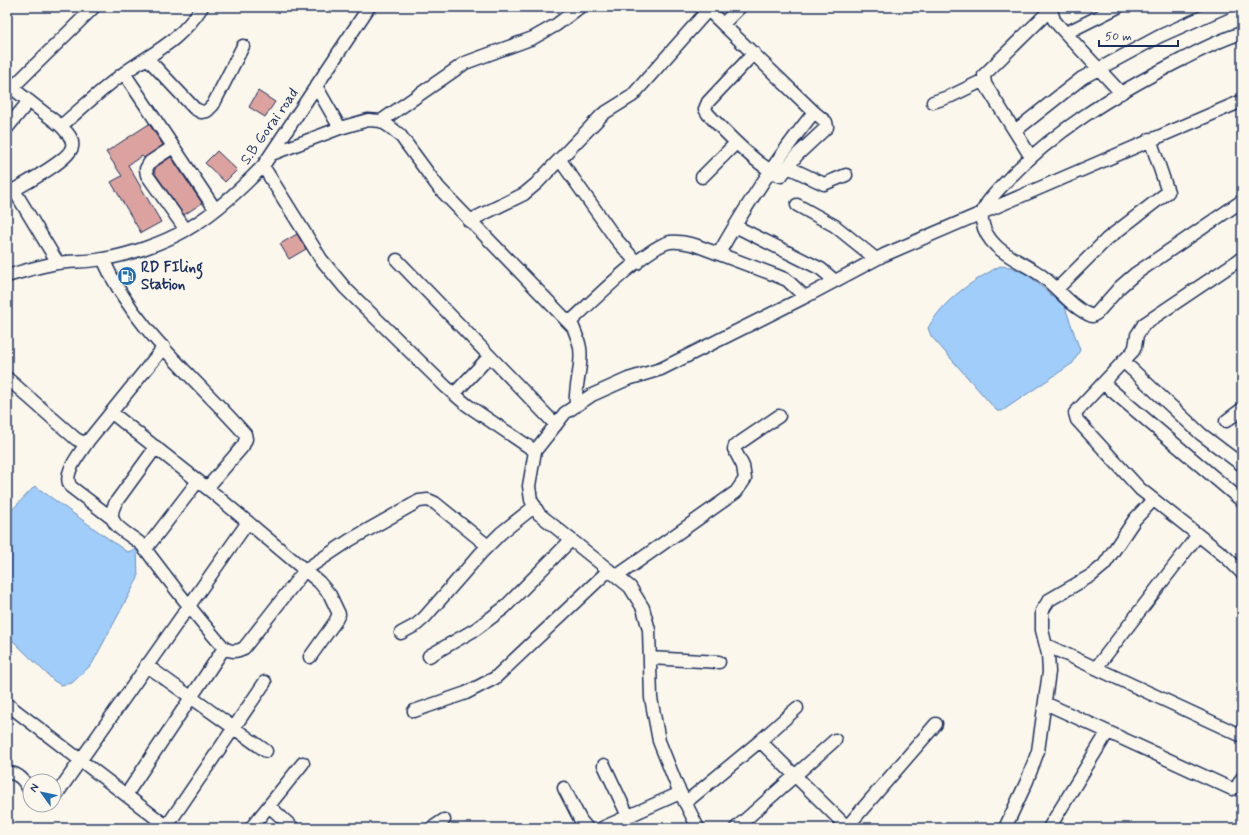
<svg xmlns="http://www.w3.org/2000/svg" width="1249" height="835" font-family="Mynerve,sans-serif">
<style>
.water{fill:#a0cdfa;stroke:#6b8ebc}
.building{fill:#dca29f;stroke:#1b2f5e}
.lines{fill:none;stroke-linecap:round;stroke-linejoin:round}
.minor-casing{stroke:#1b2f5e;stroke-width:15}
.minor{stroke:#fbf7ec;stroke-width:12}
.labels{text-anchor:middle;stroke-width:3;stroke-linejoin:round;paint-order:stroke}
.street-label{font-size:15px;fill:#1b2f5e;stroke:#fbf7ec}
.poi-label{font-size:15px;font-weight:bold;fill:#1b2f5e;stroke:#fbf7ec;text-anchor:start}
</style>
<rect width="100%" height="100%" fill="#fbf7ec"/>
<filter id="ink" filterUnits="userSpaceOnUse"><feTurbulence type="fractalNoise" baseFrequency=".025" numOctaves="2"/><feDisplacementMap in="SourceGraphic" scale="8" xChannelSelector="R" yChannelSelector="G"/><feConvolveMatrix kernelMatrix="1 2 1 2 8 2 1 2 1" color-interpolation-filters="sRGB"/></filter>
<g filter="url(#ink)">
<path class="water" d="M1000,266L1011,267L1028,275L1065,307L1080,350L1073,363L1002,411H997L931,336L928,328C944,299 971,282 1000,266Z
M35,486L127,552L137,549L138,578L92,664L72,683L61,685L54,681L7,635V515Z"/>
<path class="building" d="M258,91L275,102L265,117L249,107Z
M149,124L163,145L144,158L142,156L128,165L161,222L141,233L111,182L122,176L106,152Z
M217,151L237,170L225,182L205,163Z
M171,157L202,203L184,215L154,172L156,167Z
M297,234L306,249L289,259L280,244Z"/>
<g class="lines">
<g class="minor-casing">
<path id="minor" d="M705,7L814,112C778,157 747,204 719,253
M1050,7L1054,20L1059,26L1121,93
M723,24L740,7
M1066,33L1118,7
M1242,33C1221,39 1201,50 1181,60C1116,93 1049,133 1000,188C992,197 980,208 982,221C988,252 1021,260 1042,276C1058,288 1073,309 1092,316L1097,313L1120,287L1135,274L1242,201
M754,53L708,102L705,109L708,114C724,131 760,169 781,176L797,155L827,127L826,122L814,112
M147,58L194,108L201,112L207,111L213,105L243,46
M124,73L215,209
M7,84L61,126C66,132 74,138 72,147C69,161 20,186 7,194
M316,86L340,128
M12,88L94,7
M933,102L951,96L984,80
M381,121L465,63L533,38L556,25L580,7
M61,126C82,108 102,89 124,73C157,50 179,42 202,7
M7,128L29,101
M1015,131L1082,78L1160,36L1225,7
M173,147L150,162L146,169L147,175L186,230
M272,154L340,128L368,120L381,121L390,127L400,135L439,188L573,327C576,334 579,341 580,348C583,367 574,386 576,406
M1031,157L985,84L984,75L1050,10
M560,160L616,239L637,263
M263,166L321,259L345,288L446,387L467,405L535,451
M788,167L824,184L846,175
M702,177L736,143
M14,190L58,263
M797,205L835,226L876,259
M469,221L524,194L536,184L603,114L632,96L708,10
M735,226L821,269L835,281
M1242,258L1144,324L1137,335L1135,347L1133,351L1075,413L1077,420L1140,489L1226,557L1242,573
M103,259C133,329 196,378 245,434L246,439L243,446L207,488
M397,260L556,425
M7,276C24,271 40,266 57,263C72,261 88,262 103,259C129,255 163,243 186,230C214,214 240,190 263,166L369,7
M1057,289L1107,239L1168,192L1150,139
M570,322C590,304 646,247 670,242C678,241 687,243 695,245L775,275L787,280L805,297
M1123,361L1201,434L1242,465
M7,378L76,439L82,442L88,441L164,347
M1103,383L1242,501
M454,394L489,357
M112,413L212,492L319,582L330,595L339,614L335,622L310,657
M1226,421L1242,409
M88,441C81,453 61,474 71,487L113,519
M156,447L116,502C113,508 110,514 113,520C118,531 135,537 143,546C169,581 195,615 224,648C232,652 236,652 244,648L305,570L350,540L419,501L428,500L435,503L488,546
M145,550L198,481
M617,576L736,492L745,479L743,466L734,449L735,446L779,416
M401,633L416,625L425,617L481,553L501,533L535,506
M1046,645L1242,736
M429,656L476,629L504,608L571,540
M650,658L719,662
M146,665L266,751
M1096,668L1198,535
M1045,703L1232,789L1237,787L1242,778
M7,704L169,828
M414,711L466,693L495,678L609,570
M760,741L797,708
M604,765L628,816
M7,773C19,772 25,782 30,791
M564,788L581,821L587,828
M126,795L224,648
M54,798L248,522
M685,803L760,741L847,827
M269,806L293,828
M167,826L265,682
M251,828L303,763
M432,828L444,820
M602,828L680,793
M698,828L677,786L659,741L651,698L649,630L643,608L630,587L539,514L531,500L529,486L535,451L565,413L592,395L628,379L661,369L805,297L884,255L1242,101
M736,828L835,740
M846,828L936,724
M1005,828L1027,781L1038,751L1049,672L1048,654L1042,630V611L1049,600L1092,575L1104,565L1135,519L1153,500
M1049,828L1107,733"/>
</g>
<use href="#minor" class="minor"/>
</g>
</g>
<defs>
<g id="fuel-disc" transform="scale(1)"><circle r="9.5" fill="#1f6fb2" stroke="#fbf7ec"/><path d="M-5.5-6h7V0h2V4h1.3V-2.5L3-4.5l.8-.8L6-3V5H2.5V1h-1V6h-7ZM-4.2-4.7v3.2H.2V-4.7Z" fill="#fff"/></g>
</defs>
<g fill-rule="evenodd">
<use href="#fuel-disc" x="127" y="276"/>
</g>
<g class="labels">
<g class="street-label">
<text transform="translate(269 126) rotate(-55)" y="5">S.B Gorai road</text>
</g>
<g class="poi-label">
<text x="141" y="272">RD FIling<tspan x="141" dy="17">Station</tspan></text>
</g>
</g>
<rect width="1249" height="835" fill="none" stroke="#fbf7ec" stroke-width="24"/>
<rect x="12" y="12" width="1225" height="811" fill="none" stroke="#1b2f5e" stroke-width="1.5" filter="url(#ink)"/>
<g transform="translate(42 793) rotate(303)"><circle r="19" fill="#fbf7ec" stroke="#a1a7b3"/>
<path d="M0-3L7 15L0 10L-7 15Z" fill="#1f6fb2"/>
<text y="-6" font-size="11" font-weight="bold" text-anchor="middle" fill="#1b2f5e">N</text>
</g>
<path d="M1099 40v6h79v-6" fill="none" stroke="#1b2f5e" stroke-width="2"/>
<text x="1105" y="40" font-size="12" fill="#1b2f5e" stroke="#fbf7ec" stroke-width="3" paint-order="stroke">50 m</text>
</svg>
